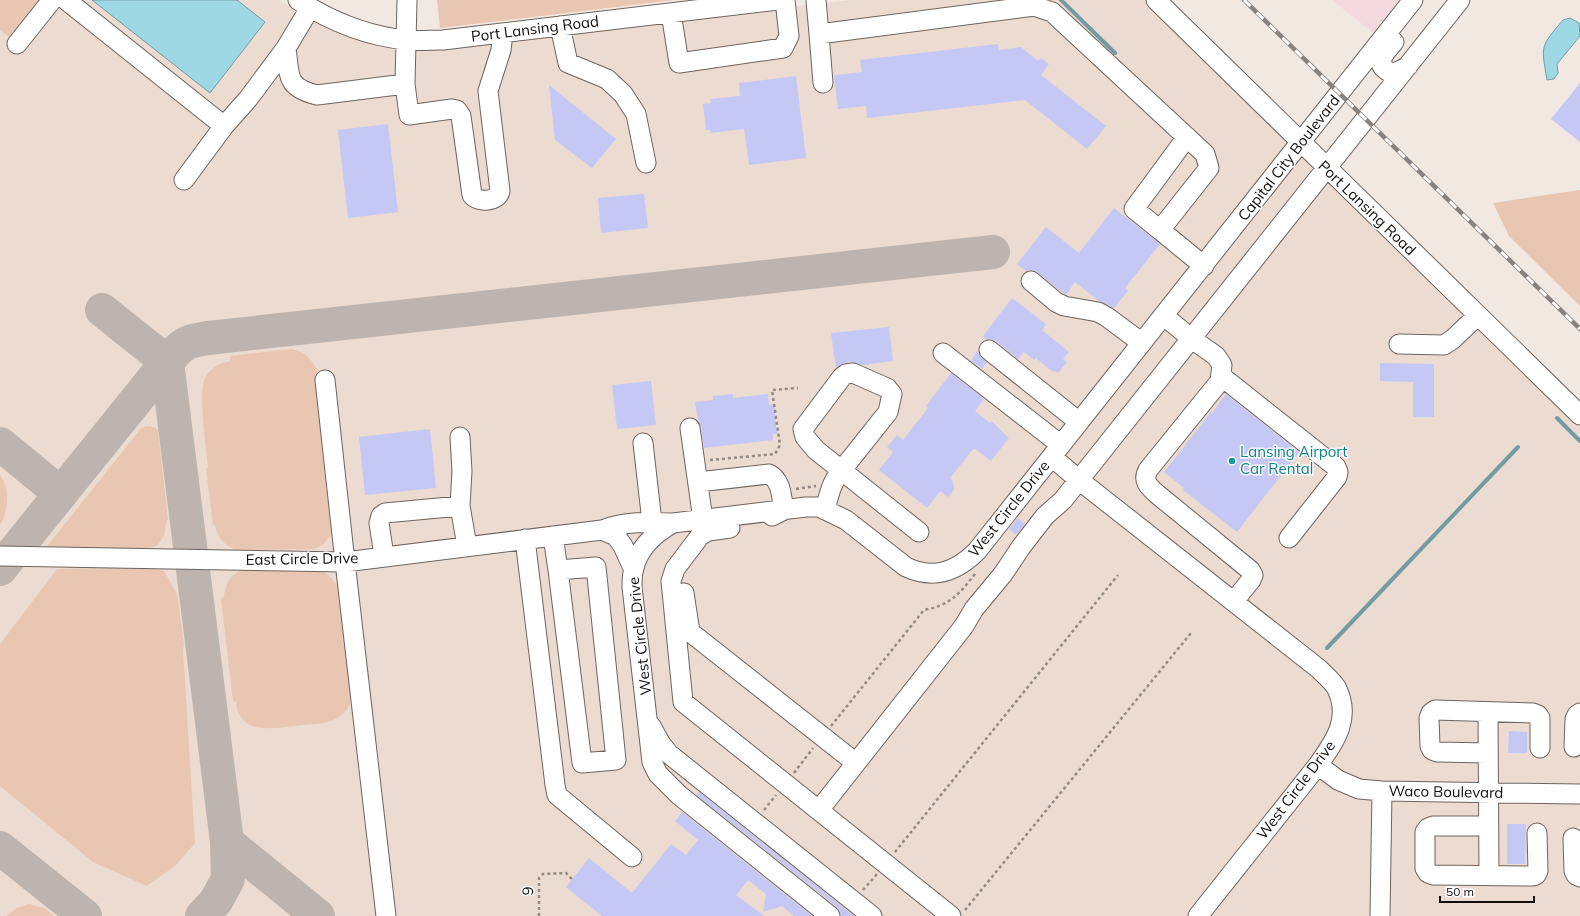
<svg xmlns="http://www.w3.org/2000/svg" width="1580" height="916" font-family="Mulish,sans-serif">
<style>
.commercial{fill:#f3d9de}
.built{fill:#ecdbd0}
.green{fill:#e8c6b1}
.water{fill:#9dd8e4;stroke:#739ba3}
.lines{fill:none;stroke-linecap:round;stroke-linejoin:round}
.stream{stroke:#739ba3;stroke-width:4}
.taxiway{stroke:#bdb4b0;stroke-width:34}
.building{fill:#c5c8f5}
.minor-casing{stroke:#6d645f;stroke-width:21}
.path{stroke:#918a86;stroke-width:2.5;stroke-dasharray:3 3;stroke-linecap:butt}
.minor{stroke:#fff;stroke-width:19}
.rail-casing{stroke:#88817d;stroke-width:4.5}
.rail{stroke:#fff;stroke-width:3;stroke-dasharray:9;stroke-linecap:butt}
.culture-dot{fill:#0f9aa8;stroke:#fff;stroke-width:1.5}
.labels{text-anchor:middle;stroke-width:3;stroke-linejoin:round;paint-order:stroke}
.street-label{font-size:15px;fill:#100d0b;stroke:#fff}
.culture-label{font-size:15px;fill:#0d838f;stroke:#fff;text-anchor:start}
</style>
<rect width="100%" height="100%" fill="#f2e8e2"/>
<path class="commercial" d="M1332,0H1416L1382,40Z"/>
<path class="built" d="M0,0H279L308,19L323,26L369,41L761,10L851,0H1145L1580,425V916H0Z"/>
<path class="green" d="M0,0H39L9,37L0,30Z
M437,0H675L440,28Z
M1580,190V306L1509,236L1493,203Z
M291,349C305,351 313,360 318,373L334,530L323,545L314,549L236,550C225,546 217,537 215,525H213L206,469L208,467C206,447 198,393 205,378C209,369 221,362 230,361V356Z
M146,426L153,427L158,430L168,520H167L164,535L158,545L147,549L48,547V545L142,427L143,428Z
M0,475C10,488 9,511 0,525Z
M149,567L164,571L177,594L184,645L183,650L195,843L176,865L147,886L93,862L0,786V644L57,569Z
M248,568L318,569C329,574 335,581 341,591L352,699C350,706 346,712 339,717C329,724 314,724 301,725C277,728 239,737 236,702L233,701L221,599C225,596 224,594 225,590C228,577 235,572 248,568Z
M29,904L44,908L54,916H6L17,908Z"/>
<path class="water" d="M92,0H237L265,22L210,93Z
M1570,18L1579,23L1580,36L1557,64L1558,73L1554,79L1547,80C1541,45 1540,47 1563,20Z"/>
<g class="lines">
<path class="stream" d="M1061,0L1115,53
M1557,418L1580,441
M1327,648L1518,447"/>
<path class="taxiway" d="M0,444L61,494
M0,569L167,362L102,310
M227,842L318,916
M0,848L85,916
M202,916L216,901L228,879L227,842L167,362C183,343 184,342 208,338L993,252"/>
</g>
<path class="building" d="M998,44L999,50L1021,47L1038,61L1041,58L1049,64L1041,75L1106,126L1087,149L1025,100L867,118L866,106L838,109L834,75L862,72L860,60Z
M796,76L806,158L749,165L744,129L711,133L710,130H706L703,104L711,103L710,99L740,96L739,83Z
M1580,83V142L1551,119Z
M549,85L616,139L592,168L555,140Z
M388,124L398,212L348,218L338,130Z
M644,194L648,228L601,233L598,198Z
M1114,208L1160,244L1125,288L1128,291L1114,308L1099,301L1075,282L1066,295L1038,273L1033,270L1026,271L1017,264L1046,227L1079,253Z
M1012,298L1046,324L1042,330L1069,352L1063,359L1067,362L1058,373L1054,371L1053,372L1036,358L1034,360L1024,352L1018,359L996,341L991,339L986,340L983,336Z
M889,327L893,361L862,365L851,362L844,363L836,368L831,333Z
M978,350L979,354L987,362L982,369L971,361Z
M1380,363L1434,364V417H1413V382L1380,381Z
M951,373L984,399L975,411L990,423L991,421L1009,438L991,461L974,448L951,477L954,486V490L948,497L940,491L927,508L879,470L893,452L887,447L897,435L903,440L928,408L926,406Z
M651,381L656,425L617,429L612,385Z
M733,394V398L768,394L769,405L774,404L777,433L773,434V440L704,448L701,426L698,420L695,402L713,400V396Z
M1226,394L1299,452L1237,532L1183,490L1184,488L1164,472L1211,412L1212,413Z
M430,429L436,488L365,495L359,437Z
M1018,518L1025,524L1016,535L1009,529Z
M1509,731L1527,732V753H1508Z
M699,792L854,916H841L840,912L837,907L696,795Z
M682,812L812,916H794L782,906L763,912L766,894L748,880L736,895L764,916H602L566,887L589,858L632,893L671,844L686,855L698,840L675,821Z
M1507,824H1526L1525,864H1507Z"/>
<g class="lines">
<g class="minor-casing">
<path id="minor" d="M66,0L224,126
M298,0C330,21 368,36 406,40C418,41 431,40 443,40L778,0
M407,0L405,84L409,115L452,109L457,110L461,116L472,195C478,203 498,202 500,191L488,91L501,50L503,33
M816,0L819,34
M1033,0L1034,6L1052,12L1205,154L1209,168L1160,230L1134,209L1187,137
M1156,0L1580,415
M671,13L679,63L783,48L789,36L785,0
M560,26L568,63L607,79L623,94L636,114L646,163
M1394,42C1389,48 1383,53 1381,61C1381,64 1382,67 1385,69C1392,76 1400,71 1408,66
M17,44L52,0
M286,48C290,76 285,87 317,95L405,84
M823,83L819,34L1034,6
M184,180L224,126L248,99L286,48L310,8
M1160,230L1204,266
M1031,281L1056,302L1064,306L1098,312L1107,317L1142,343
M1164,316L1192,339L1216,356L1222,365L1220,381L1148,470C1142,481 1149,487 1157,494L1250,570L1253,575L1251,580L1234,601
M1399,344L1444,345L1453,339L1477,316
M989,350L1079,422
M943,353L1061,445
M1221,376L1336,467L1338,472L1337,477L1289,538
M325,380L345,562L386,916
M690,428L703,520
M460,437L462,471L460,506L467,546
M643,443L652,522
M1052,457L1079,480L1319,669C1324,674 1332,681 1336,687C1352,718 1335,741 1318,765L1198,916
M698,482L769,474C782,481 781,496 784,510L772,516
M825,510C829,495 831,483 841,471L888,412L892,394L887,388L853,373L846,374L842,377L803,429L805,437L816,450L919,532
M730,528L708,531L700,536L675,569L671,581L683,702L951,916
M602,530L616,536L623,546L633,568
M553,536L558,570L596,567L616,760L582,763L558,570
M525,539L555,785L557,795L632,857
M0,556L345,562L602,530C624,521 650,522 673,523
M384,556L379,523L381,516L385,513L460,506
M684,593L690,632L856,763
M1488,712L1489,875
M651,726L661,744L669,754L872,916
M1574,747L1575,719L1577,715L1580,713
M1488,753L1437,752L1432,750L1430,746L1429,718L1431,713L1435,710L1533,713L1538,715L1540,718V748
M1318,765L1338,780L1359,789L1382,791L1580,794
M819,810L964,626L974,609L1003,574L1021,547L1045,516L1063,500L1460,0
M1488,826H1433L1428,828L1425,832V868L1428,873L1433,875L1533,876L1536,875L1538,871L1537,833
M1573,838L1574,871L1576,875L1580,877
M830,916L679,795L658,774L652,762L632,587C632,581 632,574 634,568C639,547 655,533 673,523L806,507H819L846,520L906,567C934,580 956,572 977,551L1413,0
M1380,916L1382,791"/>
</g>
<path class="path" d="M710,460L775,454L780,445L772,390L798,388
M796,489L816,486
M831,726L924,610C951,605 959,594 975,574
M794,773L813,748
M764,810L776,795
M895,852L1118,575
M863,890L877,874
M965,910L1191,633
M539,916V878L543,874L566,873L572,879"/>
<use href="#minor" class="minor"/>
<g class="rail-casing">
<path id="rail" d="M1244,0L1580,329"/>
</g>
<use href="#rail" class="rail"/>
</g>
<circle class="culture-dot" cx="1232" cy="461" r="4"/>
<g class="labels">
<g class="street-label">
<text transform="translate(535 29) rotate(-7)" y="5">Port Lansing Road</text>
<text transform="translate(1289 158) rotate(-52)" y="5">Capital City Boulevard</text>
<text transform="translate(1367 208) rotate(44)" y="5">Port Lansing Road</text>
<text transform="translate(1009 509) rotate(-51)" y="5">West Circle Drive</text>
<text transform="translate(302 559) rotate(-1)" y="5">East Circle Drive</text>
<text transform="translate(640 636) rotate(-96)" y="5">West Circle Drive</text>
<text transform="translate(1296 790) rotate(-53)" y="5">West Circle Drive</text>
<text transform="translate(1446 792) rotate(1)" y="5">Waco Boulevard</text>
<text transform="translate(528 891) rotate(-89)" y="5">9</text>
</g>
<g class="culture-label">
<text x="1240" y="457">Lansing Airport<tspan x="1240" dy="17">Car Rental</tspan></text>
</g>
</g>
<path d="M1440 896v6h94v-6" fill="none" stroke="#100d0b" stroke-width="2"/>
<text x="1446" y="896" font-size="12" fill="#100d0b" stroke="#ffffff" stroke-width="3" paint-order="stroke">50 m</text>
</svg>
